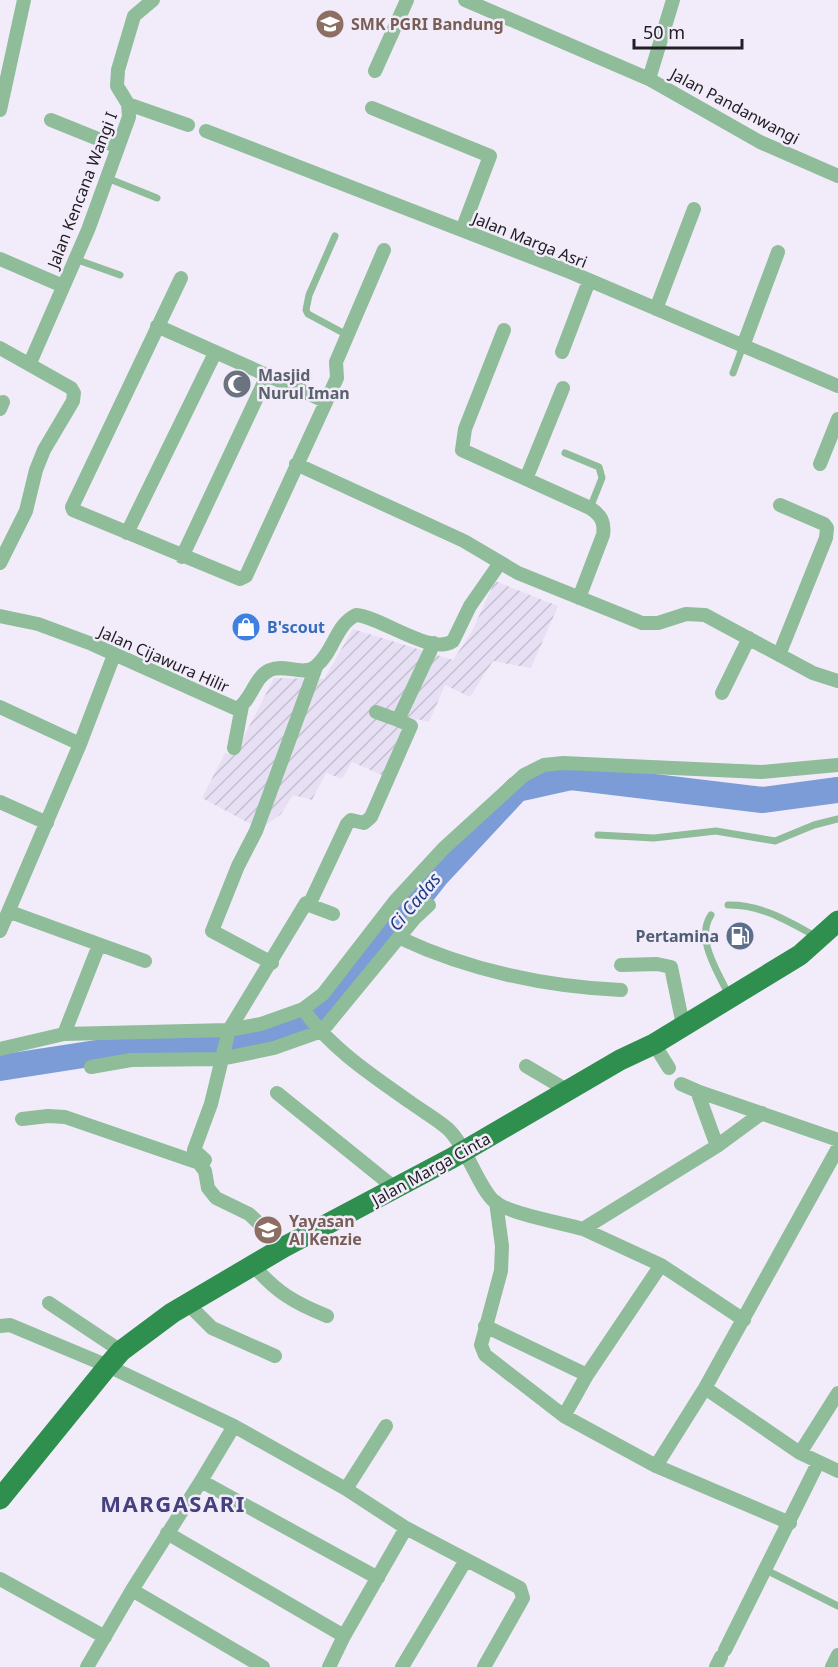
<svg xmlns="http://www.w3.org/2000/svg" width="838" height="1667" font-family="'Noto Sans',sans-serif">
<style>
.industrial{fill:url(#industrial-furrows)}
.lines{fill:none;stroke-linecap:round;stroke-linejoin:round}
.river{stroke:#7b9cd6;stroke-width:26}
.lane{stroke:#8fbc99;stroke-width:7}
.street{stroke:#8fbc99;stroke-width:14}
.primary{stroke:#2f8f4f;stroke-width:21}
.labels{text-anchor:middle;stroke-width:5;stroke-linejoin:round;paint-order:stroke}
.education-label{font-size:16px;font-weight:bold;fill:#785e54;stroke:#f2ecfa;text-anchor:start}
.street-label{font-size:16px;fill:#222025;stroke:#f2ecfa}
.worship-label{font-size:16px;font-weight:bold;fill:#5b616d;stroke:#f2ecfa;text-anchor:start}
.shop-label{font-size:16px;font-weight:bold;fill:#366cbe;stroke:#f2ecfa;text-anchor:start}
.service-label{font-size:16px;font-weight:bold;fill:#4e5e75;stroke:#f2ecfa;text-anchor:end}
.water-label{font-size:18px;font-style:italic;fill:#183c82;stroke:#f2ecfa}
.district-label{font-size:22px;font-weight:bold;letter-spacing:1.5px;fill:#44417e;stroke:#f2ecfa}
</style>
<defs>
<pattern id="industrial-furrows" width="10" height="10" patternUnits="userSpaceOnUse" patternTransform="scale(1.5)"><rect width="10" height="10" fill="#e7dff3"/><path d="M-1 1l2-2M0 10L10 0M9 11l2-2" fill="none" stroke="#c6bfd0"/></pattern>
</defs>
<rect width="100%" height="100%" fill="#f2ecfa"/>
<path class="industrial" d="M495,581L558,606L531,668L493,661L470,697L445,685L429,722L417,719L393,766L384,776L352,762L342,779L326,773L312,800L293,795L281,814L260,829L202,798L225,753L235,754L274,678L324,679L353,629L453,660L471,633Z"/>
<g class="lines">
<path class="river" d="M0,1068L109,1051L217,1043L311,1028L362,970L436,876L517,789L571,777L762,800L838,790"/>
<path class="lane" d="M107,178L157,198
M335,236L309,295L306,310L308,314L347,335
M75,259L120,275
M733,373L743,346
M565,453L599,467L602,478L590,508
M598,835L654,838L716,831L775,841L814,825L838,819
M728,905C761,904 789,922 817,937
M711,915C695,939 718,971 728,994
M766,1570L838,1606"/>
<path class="street" d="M465,0L649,79L760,142L838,176
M375,71L407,0
M649,79L673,0
M128,104L188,125
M372,108L490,156L462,230
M0,110L24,0
M51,120L118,147
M206,131L570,272L838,386
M0,259L63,286
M181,278L72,507L73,510L240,579L246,576L337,378L336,362L384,250
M656,309L694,209
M157,326L325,401
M504,330L465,429L462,450L590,508C601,515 605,522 603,535L579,598
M743,346L778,252
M0,348L71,388L74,393L73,401L44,450L36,470L26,511L0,563
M562,352L589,281
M30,363L88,230L129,117L128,104L117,86L118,70L134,16L153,0
M0,409L3,402
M296,464L464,541L518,573L642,623H658L686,614L705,615L813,673L838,681
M820,464L838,419
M526,479L563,388
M127,533L215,353
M182,557L267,376
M0,616L38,624L92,644L237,709C252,700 254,677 270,670C285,663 303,677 316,666C334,652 335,625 356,615C381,617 432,656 453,641L470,606L500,563
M779,655L826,538L827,528L824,524L780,505
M722,693L749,638
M0,707L80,744
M376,712L398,720
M234,748L242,706
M0,802L47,823
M309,905L333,914
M10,912L145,961
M0,931L80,744L114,655
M400,938C468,970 546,987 621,990
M272,963L212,931L238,866L256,831L316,667
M621,965L657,964L671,967L683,1025
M303,1009C329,1047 373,1076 410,1102C422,1111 437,1119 448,1129C467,1147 479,1189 495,1202C511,1214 562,1223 583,1229L717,1146
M64,1034L99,945
M654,1044L669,1068
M0,1049L64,1034L229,1030L261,1024L303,1009L323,994L395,901L443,849L524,775L544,765L563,763L761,772L838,765
M526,1066L570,1092
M91,1067L131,1060L221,1059L274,1048L322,1031L414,919L429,905
M681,1084L697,1091L717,1146L762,1113
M697,1091L838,1140
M277,1093L396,1189
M22,1119L48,1116L65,1117L199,1163L205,1171L208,1188L216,1198L249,1214L284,1247
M205,1160L194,1150L211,1104L229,1030L306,903L309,905L347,824L351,820L364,823L371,817L411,726L398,720L434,643
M496,1202L502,1246L501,1271L481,1345L485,1355L564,1416L587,1375L661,1265L744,1320
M583,1229L661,1265
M253,1265C277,1293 295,1303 327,1316
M49,1303L121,1351
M188,1304L212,1328L275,1356
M0,1326L10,1325L108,1366L234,1426L346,1489L406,1528L520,1588L523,1598L484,1667
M485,1326L587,1375
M705,1388L800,1453L838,1471
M564,1416L656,1466L705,1388L838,1148
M800,1453L838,1393
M656,1466L790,1523
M201,1481L234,1426
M346,1489L386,1426
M167,1533L344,1636L406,1528
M0,1579L105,1637
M725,1650L818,1463
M87,1667L132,1590
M263,1667L132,1590L201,1481L378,1578
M329,1667L344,1636
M402,1667L466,1560
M716,1667L721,1657
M832,1667L838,1655"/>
<path class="primary" d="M0,1499L108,1366L121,1351L172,1313L284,1247L452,1158L620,1060L654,1044L800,955L838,921"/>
</g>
<defs>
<g id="school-disc" transform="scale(1.5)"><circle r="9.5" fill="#8d6e63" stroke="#f2ecfa"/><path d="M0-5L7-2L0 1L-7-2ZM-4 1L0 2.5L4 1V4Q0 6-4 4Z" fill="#fff"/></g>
<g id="mosque-disc" transform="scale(1.5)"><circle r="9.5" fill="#6b7280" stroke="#f2ecfa"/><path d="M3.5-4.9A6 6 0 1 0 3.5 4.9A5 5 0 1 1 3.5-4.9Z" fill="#fff"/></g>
<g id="shop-disc" transform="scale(1.5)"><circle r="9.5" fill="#3f7fe0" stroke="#f2ecfa"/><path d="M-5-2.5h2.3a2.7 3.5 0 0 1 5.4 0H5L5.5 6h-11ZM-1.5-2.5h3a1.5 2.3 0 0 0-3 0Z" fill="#fff"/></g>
<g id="fuel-disc" transform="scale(1.5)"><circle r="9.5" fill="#5c6f8a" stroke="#f2ecfa"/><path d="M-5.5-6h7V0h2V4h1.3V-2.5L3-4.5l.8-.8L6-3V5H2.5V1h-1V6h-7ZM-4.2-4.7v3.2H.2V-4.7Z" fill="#fff"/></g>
</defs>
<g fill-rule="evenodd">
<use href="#school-disc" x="330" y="24"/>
<use href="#mosque-disc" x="237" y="384"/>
<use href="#shop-disc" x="246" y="627"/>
<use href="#fuel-disc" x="740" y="936"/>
<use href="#school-disc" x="268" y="1230"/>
</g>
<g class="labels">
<g class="education-label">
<text x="351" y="30">SMK PGRI Bandung</text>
<text x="289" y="1227">Yayasan<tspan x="289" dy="18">Al Kenzie</tspan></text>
</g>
<g class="street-label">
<text transform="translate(735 106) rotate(28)" y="6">Jalan Pandanwangi</text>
<text transform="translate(82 190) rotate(-69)" y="6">Jalan Kencana Wangi I</text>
<text transform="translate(530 240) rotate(22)" y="6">Jalan Marga Asri</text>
<text transform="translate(164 659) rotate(24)" y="6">Jalan Cijawura Hilir</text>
<text transform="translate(431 1169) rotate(-29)" y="6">Jalan Marga Cinta</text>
</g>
<g class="worship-label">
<text x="258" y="381">Masjid<tspan x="258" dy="18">Nurul Iman</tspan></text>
</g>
<g class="shop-label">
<text x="267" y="633">B'scout</text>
</g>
<g class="service-label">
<text x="719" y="942">Pertamina</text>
</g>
<g class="water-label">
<text transform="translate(415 902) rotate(-50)" y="6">Ci Cadas</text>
</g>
<g class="district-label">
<text x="173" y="1512">MARGASARI</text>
</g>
</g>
<path d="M634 39v9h108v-9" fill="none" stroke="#222025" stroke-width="3"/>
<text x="643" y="39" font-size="18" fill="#222025" stroke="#f2ecfa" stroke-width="4.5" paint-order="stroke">50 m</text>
</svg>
